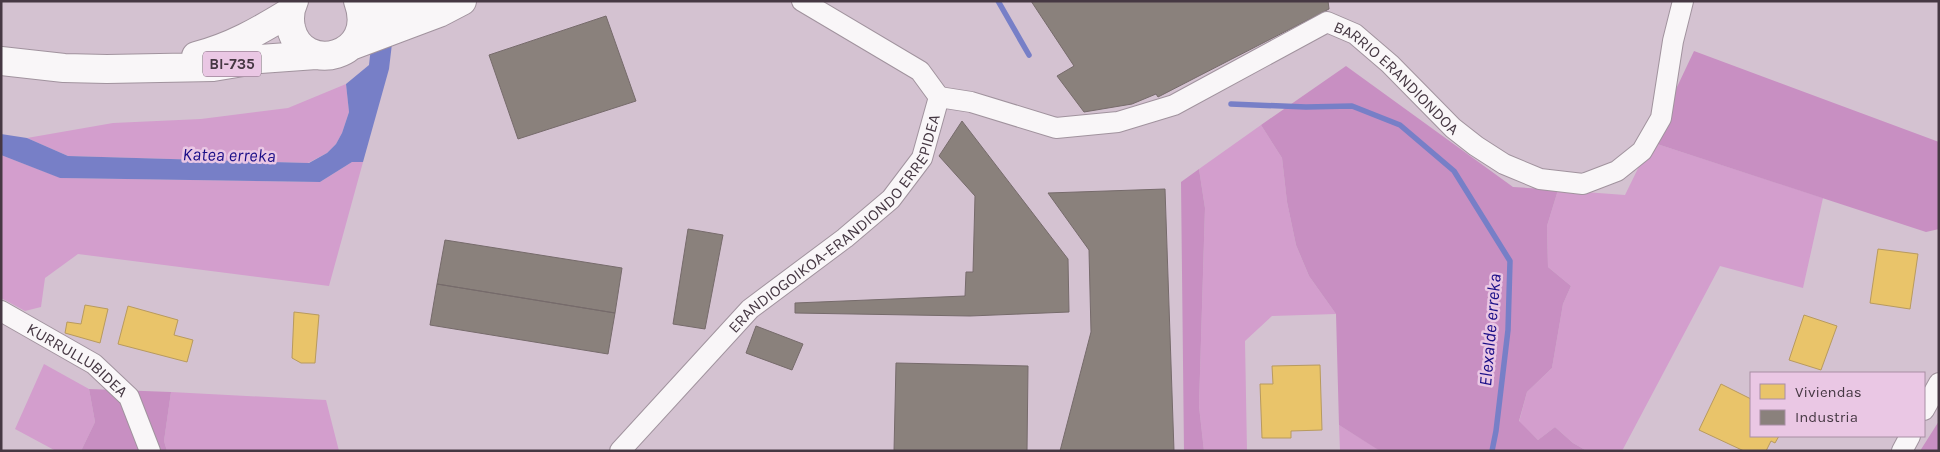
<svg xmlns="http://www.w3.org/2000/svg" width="1940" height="452" font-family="Karla,sans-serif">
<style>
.green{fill:#d39ecd}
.forest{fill:#c88fc2}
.water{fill:#777fc7}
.homes{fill:#e9c46a;stroke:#b89a5e}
.industry{fill:#8a817c;stroke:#766b6b}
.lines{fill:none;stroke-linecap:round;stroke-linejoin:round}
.stream{stroke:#777fc7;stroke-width:5.5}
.street-casing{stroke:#a1939e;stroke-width:22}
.primary-casing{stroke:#a1939e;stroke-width:30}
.street{stroke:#f9f6f8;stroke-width:20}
.primary{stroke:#f9f6f8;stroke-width:28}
.labels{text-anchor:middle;stroke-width:5;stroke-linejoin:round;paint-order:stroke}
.shield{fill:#eac7e4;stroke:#776373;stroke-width:1}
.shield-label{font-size:15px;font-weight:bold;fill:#463843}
.street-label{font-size:16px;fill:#463843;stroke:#eac7e4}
.water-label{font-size:18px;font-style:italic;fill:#1a0e87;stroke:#eac7e4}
</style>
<rect width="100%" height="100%" fill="#d4c2d1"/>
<path class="green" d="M346,84L349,112L342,133L336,144L327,153L308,163L68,156L27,138L113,123L201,119L288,108Z
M1261,125L1282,158L1287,202L1296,245L1309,276L1336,314L1272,316L1245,341L1247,451H1204L1199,406L1205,208L1199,169Z
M1651,142L1823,198L1803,288L1720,266L1622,451H1587L1573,443L1555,427L1538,440L1519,422L1527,392L1552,368L1563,304L1571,286L1548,267L1547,226L1558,190L1625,195Z
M1,155L61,178L320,182L352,162H363L329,286L78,254L45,278L41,307L25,311L1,298Z
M44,364L89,389L95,422L81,451H56L15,429Z
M171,392L326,400L339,451H167L164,441Z
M1339,425L1376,448L1380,451H1340Z"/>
<path class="forest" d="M1694,51L1939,142V229L1926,232L1651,142Z
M1346,66L1513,187L1558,190L1547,226L1548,267L1571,286L1563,304L1552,368L1527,392L1519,421L1538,440L1555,427L1573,443L1587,451H1380L1339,425L1336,314L1309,276L1296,245L1287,202L1282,158L1261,125Z
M1199,169L1205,208L1199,406L1204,451H1184L1181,182Z
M89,389L171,392L164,441L167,451H81L95,422Z
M1939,421V451H1920Z"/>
<path class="water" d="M376,1H397L389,69L363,162H352L320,182L60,178L1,155V134L27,138L68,156L309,163L327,153L336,144L342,133L349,112L346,84L369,65Z"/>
<path class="homes" d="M1878,249L1918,254L1910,309L1870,303Z
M85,305L108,309L100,343L65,333L67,322L81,324Z
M128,306L178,320L174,335L193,340L187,362L118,344Z
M294,312L319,315L315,363H301L292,358Z
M1804,315L1837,326L1821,370L1789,360Z
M1320,365L1322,430L1291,431V438H1262L1260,384H1273L1272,366Z
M1721,384L1751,399V436H1779L1775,443L1771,441L1766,451H1744L1699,430Z"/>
<path class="industry" d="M1031,1H1328L1329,9L1158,97L1156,94L1132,104L1084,112L1057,76L1074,66Z
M606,16L636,101L518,139L489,55Z
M962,121L1068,259L1069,312L970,316L795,313V303L965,296L966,272H973L975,196L939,156Z
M1165,189L1174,451H1060L1091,332L1089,250L1048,193Z
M688,229L723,235L705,329L673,324Z
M445,240L622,268L615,313L437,284Z
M437,284L615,313L608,354L430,325Z
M756,326L803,344L792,370L746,353Z
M896,363L1028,366L1027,451H894Z"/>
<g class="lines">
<path class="stream" d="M998,1L1029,55
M1231,104L1306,107L1352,106L1400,125L1454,171L1510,261L1508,330L1496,431L1492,451"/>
<g class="street-casing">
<g id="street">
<path id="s1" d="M939,97L971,102L1056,128L1118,122L1174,105L1327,22L1355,34L1390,64L1453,128L1476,146L1504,164L1540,179L1583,184L1617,171L1642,151L1661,118L1673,41L1683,1"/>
<path id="s2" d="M1,311L94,364L129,397L150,451"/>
<path d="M1924,410L1939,383"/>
<path id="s3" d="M620,451L750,309L845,238L891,199L922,158L939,97L920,71L802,1"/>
<path d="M1902,451L1910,436"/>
</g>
</g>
<g class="primary-casing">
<path id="primary" d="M294,1C290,9 289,18 291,28C302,76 379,58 358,1
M362,12L402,10L426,4
M351,46L439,13L462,1
M196,56C231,47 259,31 290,12
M1,61L64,68L107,69L213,67L260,59L316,55"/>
</g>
<use href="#street" class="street"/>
<use href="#primary" class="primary"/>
</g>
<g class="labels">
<rect class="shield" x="203" y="51.5" width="58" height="25" rx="4"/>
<g class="shield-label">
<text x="232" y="69">BI-735</text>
</g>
<g class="street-label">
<text dy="6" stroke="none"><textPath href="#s1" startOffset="506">BARRIO ERANDIONDOA</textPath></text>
<text dy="6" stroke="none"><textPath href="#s3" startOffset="316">ERANDIOGOIKOA-ERANDIONDO ERREPIDEA</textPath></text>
<text dy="6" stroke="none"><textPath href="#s2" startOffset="91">KURRULLUBIDEA</textPath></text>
</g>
<g class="water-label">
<text transform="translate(229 155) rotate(1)" y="6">Katea erreka</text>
<text transform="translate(1490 330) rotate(-85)" y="6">Elexalde erreka</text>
</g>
</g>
<rect width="1940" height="452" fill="none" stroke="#463843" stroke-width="5"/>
<rect x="1750" y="372" width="175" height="65" fill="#eac7e4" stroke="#a88ea4"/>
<rect x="1760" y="384" width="25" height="15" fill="#e9c46a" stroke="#a88ea4"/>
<text x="1795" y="397" font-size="15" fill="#463843">Viviendas</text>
<rect x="1760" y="410" width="25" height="15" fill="#8a817c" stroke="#a88ea4"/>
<text x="1795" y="422" font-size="15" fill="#463843">Industria</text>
</svg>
